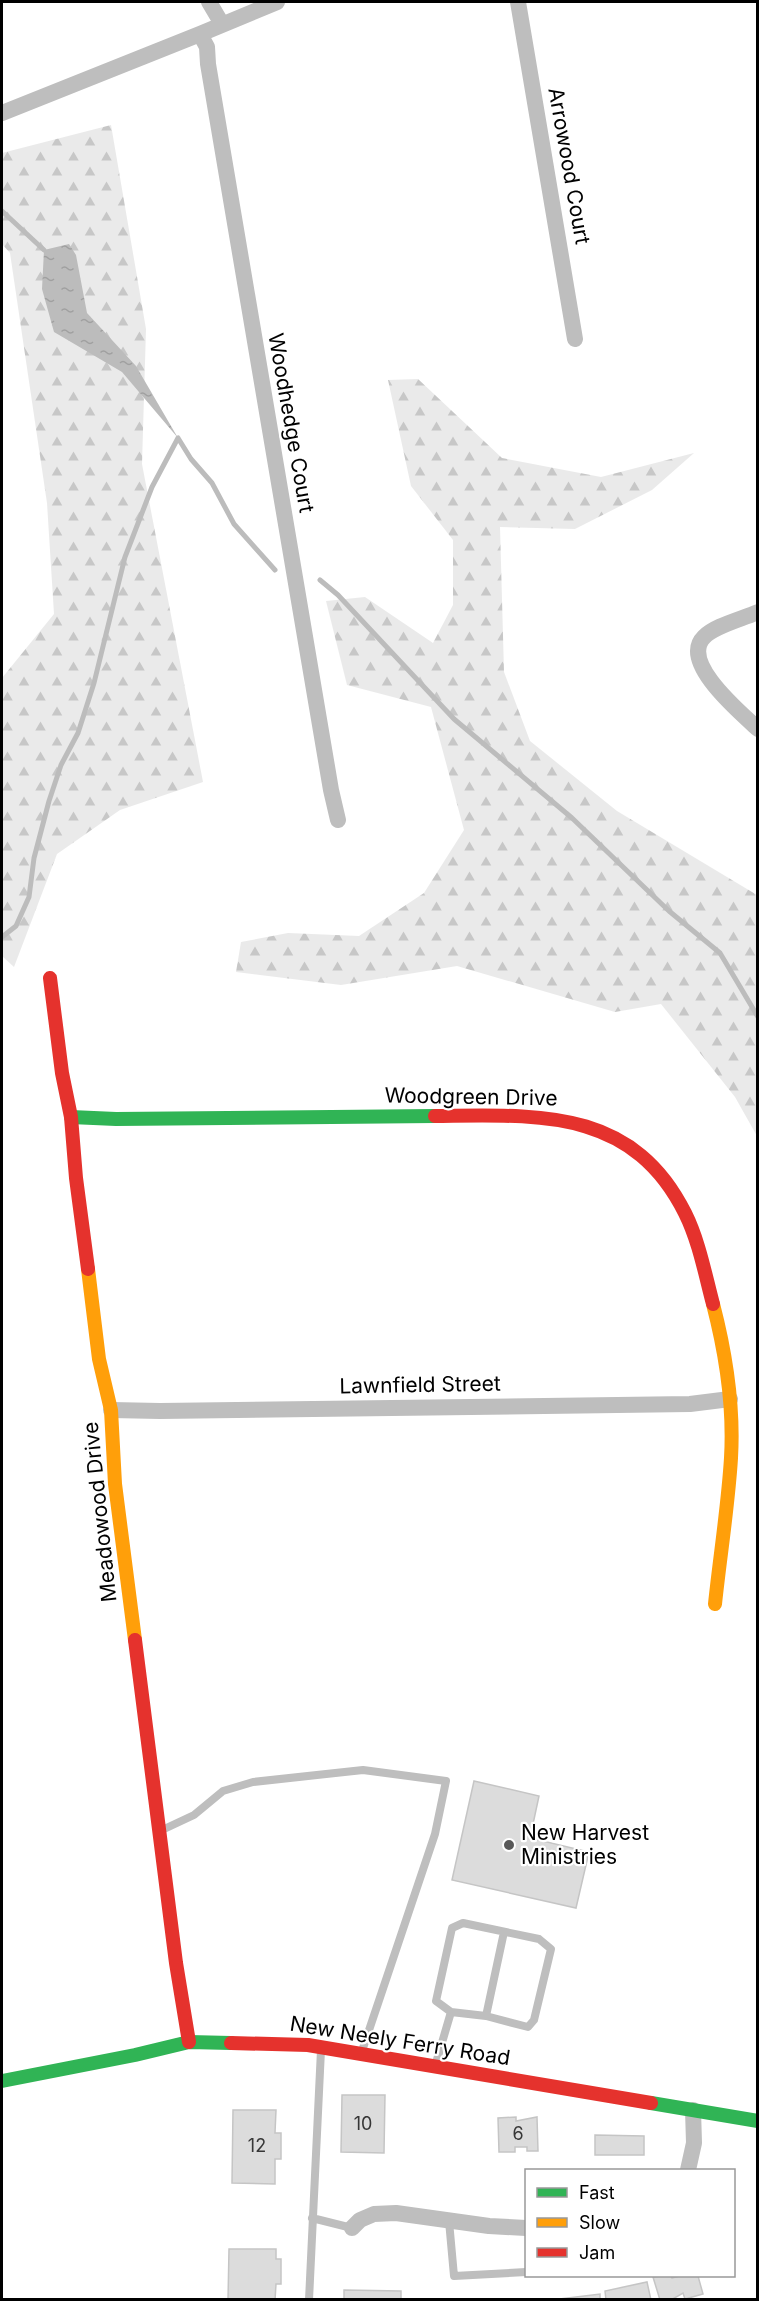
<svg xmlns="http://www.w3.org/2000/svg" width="759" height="2301" font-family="Inter,sans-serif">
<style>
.forest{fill:url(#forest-firs)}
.water{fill:url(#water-ripples)}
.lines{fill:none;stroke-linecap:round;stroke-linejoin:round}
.stream{stroke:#bcbcbc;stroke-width:5}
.building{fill:#dcdcdc;stroke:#c5c5c5;stroke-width:1.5}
.lane{stroke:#bebebe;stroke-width:8}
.street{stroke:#bebebe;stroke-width:16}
.fast{stroke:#30b455;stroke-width:14}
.slow{stroke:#ff9f0a;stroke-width:14}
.jam{stroke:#e5322d;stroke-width:14}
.poi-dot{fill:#595959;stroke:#fff;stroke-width:2}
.labels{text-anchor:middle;stroke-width:4.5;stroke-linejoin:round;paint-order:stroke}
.number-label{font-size:18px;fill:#373737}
.street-label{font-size:21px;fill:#000;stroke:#fff}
.poi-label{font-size:21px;fill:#000;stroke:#fff;text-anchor:start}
</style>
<defs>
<pattern id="forest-firs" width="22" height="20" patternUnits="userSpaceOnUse" patternTransform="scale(1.5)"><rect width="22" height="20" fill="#eaeaea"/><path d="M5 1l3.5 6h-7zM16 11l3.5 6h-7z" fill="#c7c7c7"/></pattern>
<pattern id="water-ripples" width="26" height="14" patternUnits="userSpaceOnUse" patternTransform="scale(1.5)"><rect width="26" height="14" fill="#bcbcbc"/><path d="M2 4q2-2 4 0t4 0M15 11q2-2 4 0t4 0" fill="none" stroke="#a0a0a0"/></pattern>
</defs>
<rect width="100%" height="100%" fill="#fff"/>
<path class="forest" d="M111,125L146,329L142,464L203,782L120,810L57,854L14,967L2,956V678L54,614L47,503L10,253L2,244V153Z
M418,379L502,458L601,477L694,453L652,490L575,529L500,527L504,672L530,741L617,811L757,895V1136L735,1097L661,1004L615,1012L457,966L341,985L236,972L241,942L288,933L359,936L424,893L464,830L431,707L347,685L326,601L365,597L433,643L453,605V540L411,486L388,380Z"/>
<path class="water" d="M69,244L76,255L87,313L136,366L178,438L122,372L54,332L42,289L44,250Z"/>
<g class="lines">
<path class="stream" d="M2,211L44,250
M178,438L191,459L212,483L234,524L275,570
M320,580L338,595L454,719L572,818L669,911L720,953L758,1017
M2,937L16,926L29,897L34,858L49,801L61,765L78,733L94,683L125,557L152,487L178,438"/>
</g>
<path class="building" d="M474,1781L539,1796L530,1838L589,1852L576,1908L452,1880Z
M342,2095H385L384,2153L341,2152Z
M233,2110H276L275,2133H281V2159H275V2184L232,2183Z
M516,2117V2121L537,2117L538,2151H527V2147H515V2152H499L498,2118Z
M595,2135L644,2136V2155H595Z
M229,2249H276V2259H281V2284H276L275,2300H228Z
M660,2276H671L672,2278L679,2276H698L703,2294L685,2299L683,2293L671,2300H660L653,2277Z
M647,2282L651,2300H606L605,2291Z
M344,2290L401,2291V2300H344Z
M600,2294V2300H560V2299Z"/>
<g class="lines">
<path class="lane" d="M162,1830L194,1815L223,1791L253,1782L363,1770L446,1781L435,1834L362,2051
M463,1923L539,1939L551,1949L534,2020L528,2027L486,2016L451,2012L436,2001L452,1928Z
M486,2016L504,1932
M436,2063L451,2012
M312,2218L352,2228
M449,2221L454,2276L526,2272
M309,2300L321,2050"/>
<path class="street" d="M209,2L222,24
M518,2L575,339
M200,34L207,47L208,64L331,790L338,820
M2,113L200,34L277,2
M758,612C742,619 714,626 704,637C679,662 741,713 758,729
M111,1410L160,1411L690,1404L730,1399
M688,2170L694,2143L693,2110
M352,2228L360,2220L374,2214L396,2213L489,2226L526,2228"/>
<path class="fast" d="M71,1117L116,1119L435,1116
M2,2081L135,2055L189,2042L231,2043
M651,2103L758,2121"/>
<path class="slow" d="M88,1269L99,1359L111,1410L115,1484L135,1640
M713,1304C726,1354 734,1407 731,1458C728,1507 720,1556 715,1604"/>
<path class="jam" d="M50,978L62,1073L71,1117L76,1178L88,1269
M435,1116C537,1115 632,1107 685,1213C699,1241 705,1274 713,1304
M135,1640L176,1963L189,2042
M231,2043L308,2045L651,2103"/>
</g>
<circle class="poi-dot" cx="509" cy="1845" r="6"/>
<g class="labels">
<g class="number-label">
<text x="363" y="2130">10</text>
<text x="518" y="2140">6</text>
<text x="257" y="2152">12</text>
</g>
<g class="street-label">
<text transform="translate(569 166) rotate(80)" y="7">Arrowood Court</text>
<text transform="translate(291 423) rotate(80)" y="7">Woodhedge Court</text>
<text transform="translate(471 1097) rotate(1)" y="7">Woodgreen Drive</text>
<text transform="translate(420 1385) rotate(-1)" y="7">Lawnfield Street</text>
<text transform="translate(100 1512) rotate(-96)" y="7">Meadowood Drive</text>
<text transform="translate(400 2041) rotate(9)" y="7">New Neely Ferry Road</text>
</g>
<g class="poi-label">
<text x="521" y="1840">New Harvest<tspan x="521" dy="24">Ministries</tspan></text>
</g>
</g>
<rect width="759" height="2301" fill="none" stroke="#000000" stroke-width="6"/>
<rect x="525" y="2169" width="210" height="108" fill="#ffffff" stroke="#999999" stroke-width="1.5"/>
<rect x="537" y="2188" width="30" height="9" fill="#30b455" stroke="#999999" stroke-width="1.5"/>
<text x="579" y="2199" font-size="18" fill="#000000">Fast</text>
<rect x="537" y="2218" width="30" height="9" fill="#ff9f0a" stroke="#999999" stroke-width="1.5"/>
<text x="579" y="2229" font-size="18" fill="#000000">Slow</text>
<rect x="537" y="2248" width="30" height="9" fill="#e5322d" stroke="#999999" stroke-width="1.5"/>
<text x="579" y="2259" font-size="18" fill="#000000">Jam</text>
</svg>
